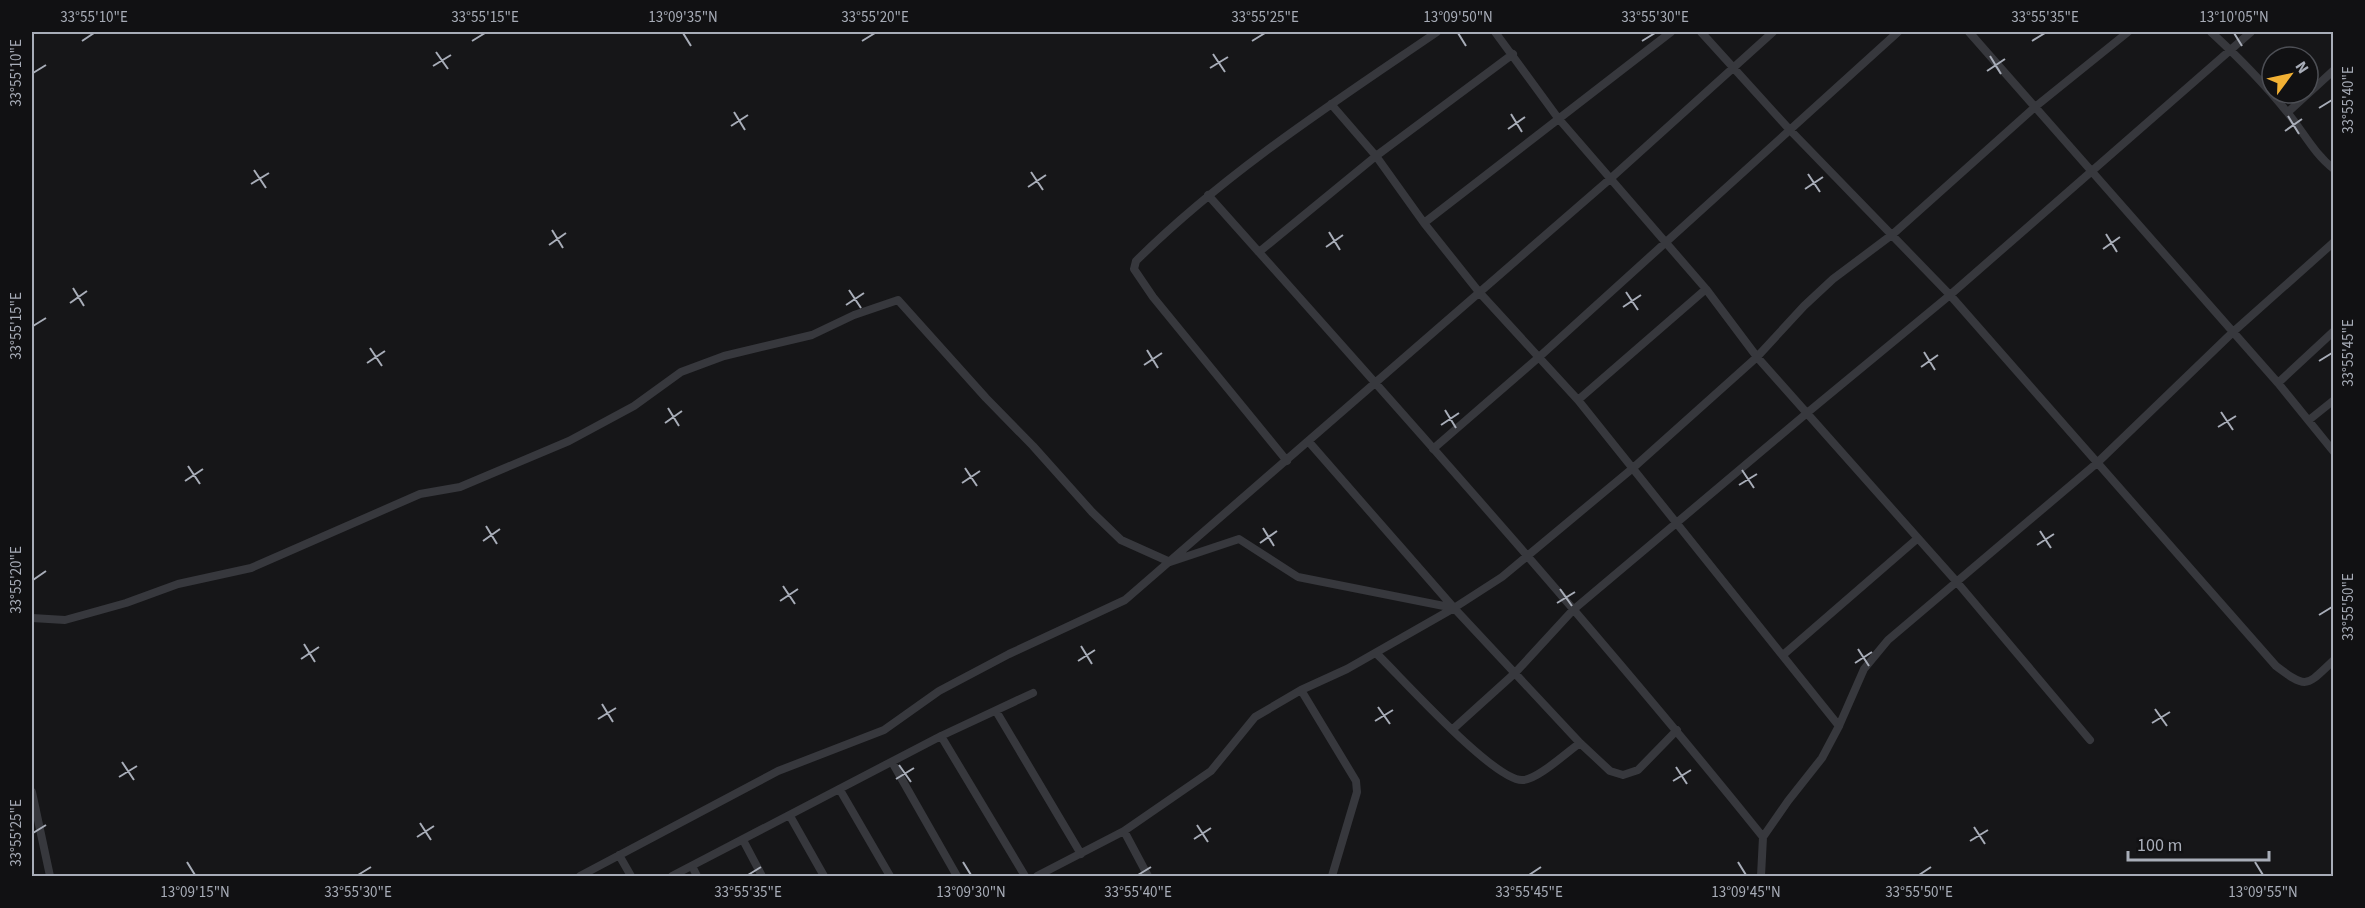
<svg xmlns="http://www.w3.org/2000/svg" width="2365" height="908" font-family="'Source Sans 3',sans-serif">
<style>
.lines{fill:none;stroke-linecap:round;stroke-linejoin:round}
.minor{stroke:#37383d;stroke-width:8}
.ticks{fill:none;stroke:#a8adb8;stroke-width:2}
.neatline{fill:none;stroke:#a8adb8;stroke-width:2}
.ticks-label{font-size:15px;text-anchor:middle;fill:#a8adb8}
</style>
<rect width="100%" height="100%" fill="#161618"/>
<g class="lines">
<path class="minor" d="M1495,32L1558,118L1706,289L1757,357L1956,581L2090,740
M1701,32L1789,129L1950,295L2276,666C2308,690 2306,686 2334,660
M1969,32L2278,383L2334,452
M2211,32C2237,56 2264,83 2287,112C2303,131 2314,154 2334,169
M1331,104L1376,156L1424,223L1479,292L1578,400L1839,726
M2288,112L2334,70
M1208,195C1396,406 1586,617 1763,837
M1424,223L1671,32
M1259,252L1376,156L1513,54
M2278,383L2334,331
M1578,400L1706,289
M2309,420L2334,400
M1309,442L1454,608L1580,743L1610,771L1623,775L1638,770L1677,730
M1433,449L1538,358L1898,32
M1287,461L1153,297L1134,269L1136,261C1226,172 1333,103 1437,32
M32,618L65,620L126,603L178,584L251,568L420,494L460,487L569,441L634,406L681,372L724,356L812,335L854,315L898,300L986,398L1033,446L1092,512L1121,540L1170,562L1239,539L1298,577L1454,608L1502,577L1633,468L1757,357L1804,306L1833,279L1893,234L2035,107L2128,32
M1376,653C1401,677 1493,780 1522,780C1536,781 1567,752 1580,743
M1783,655L1918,538
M1301,690L1356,781L1357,792L1332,876
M996,711L1081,854
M1453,729L1515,673L1573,610L1807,413L1950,295L2251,32
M941,736L1025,876
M892,762L957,876
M840,790L890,876
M32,792L50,876
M790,816L824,876
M1124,831L1148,876
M743,840L762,876
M619,855L631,876
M692,866L697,876
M580,876L778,771L884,730L939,691L1009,654L1125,600L1610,179L1773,32
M672,876L941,736L1033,693
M1037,876L1124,831L1211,771L1255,717L1301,690L1347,669L1454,608
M1761,876L1763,837L1788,801L1822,758L1839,726L1864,669L1888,640L2097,463L2233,332L2334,242"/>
</g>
<path class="ticks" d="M683,33L691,46M1458,33L1466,46M2234,33L2242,46M82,41L94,33M472,41L485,33M862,41L875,33M1252,41L1265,33M1642,41L1655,33M2032,41L2045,33M436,52L448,69M1213,54L1225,72M1990,56L2001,74M433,66L451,55M1210,68L1228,57M1987,71L2005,59M33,73L46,65M2319,108L2332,100M734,112L745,130M1511,114L1522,132M2288,116L2299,134M731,126L748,115M1508,129L1525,117M2285,131L2302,119M254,170L266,188M1031,172L1043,190M1808,174L1820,192M251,184L269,173M1028,187L1046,175M1805,189L1823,177M552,230L563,248M1329,232L1340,250M2106,234L2117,252M549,245L566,233M1326,247L1343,235M2103,249L2120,237M73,288L84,306M849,290L861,308M1626,292L1638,310M70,303L87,291M846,305L864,293M1623,307L1641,295M33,326L46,318M370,348L382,366M1147,350L1158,368M1924,352L1935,370M2319,361L2332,353M367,363L385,351M1144,365L1162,353M1921,367L1938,355M668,408L679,426M1445,410L1456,428M2221,412L2233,430M665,423L682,411M1441,425L1459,413M2218,427L2236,416M188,466L200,484M965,468L977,486M1742,470L1754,488M185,481L203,469M962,483L980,471M1739,485L1757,474M486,526L497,544M1263,528L1274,546M2040,531L2051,548M483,541L500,529M1260,543L1277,531M2037,545L2054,534M33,580L46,571M783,586L795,604M1560,589L1572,606M780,601L798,589M1557,603L1575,592M2319,615L2332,607M304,644L315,662M1081,646L1092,664M1858,649L1869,666M301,659L319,647M1078,661L1095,650M1855,663L1872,652M602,704L613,722M1378,707L1390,724M2155,709L2167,726M598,719L616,708M1375,721L1393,710M2152,723L2170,712M122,762L134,780M899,765L911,782M1676,767L1687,784M119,777L137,766M896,779L914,768M1673,781L1691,770M420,823L431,840M1197,825L1208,842M1974,827L1985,844M33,833L46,825M417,837L434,826M1194,839L1211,828M1970,841L1988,830M187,862L195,875M963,862L971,875M1738,862L1746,875M2255,862L2263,875M358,875L371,867M748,875L761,867M1138,875L1151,867M1529,875L1541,867M1919,875L1931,867"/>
<rect width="2365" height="908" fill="none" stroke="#111113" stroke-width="66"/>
<g transform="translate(2290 75) rotate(57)"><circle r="28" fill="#111113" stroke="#4d4f55" stroke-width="1.5"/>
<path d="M0-4.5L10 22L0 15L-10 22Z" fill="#f2b134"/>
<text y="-9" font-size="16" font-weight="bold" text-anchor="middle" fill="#a8adb8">N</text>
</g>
<path d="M2128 851v9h141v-9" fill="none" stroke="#a8adb8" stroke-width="3"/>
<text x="2137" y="851" font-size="18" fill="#a8adb8" stroke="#111113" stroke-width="4.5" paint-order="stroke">100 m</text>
<rect x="33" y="33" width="2299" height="842" class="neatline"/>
<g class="ticks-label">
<text x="94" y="22">33°55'10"E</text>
<text x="485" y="22">33°55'15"E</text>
<text x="683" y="22">13°09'35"N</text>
<text x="875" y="22">33°55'20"E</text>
<text x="1265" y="22">33°55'25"E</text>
<text x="1458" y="22">13°09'50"N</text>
<text x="1655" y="22">33°55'30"E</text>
<text x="2045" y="22">33°55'35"E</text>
<text x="2234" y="22">13°10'05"N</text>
<text transform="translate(16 73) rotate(-90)" y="5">33°55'10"E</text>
<text transform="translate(2348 100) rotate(-90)" y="5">33°55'40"E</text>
<text transform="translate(16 326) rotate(-90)" y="5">33°55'15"E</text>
<text transform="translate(2348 353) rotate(-90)" y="5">33°55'45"E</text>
<text transform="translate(16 580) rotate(-90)" y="5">33°55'20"E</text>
<text transform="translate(2348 607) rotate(-90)" y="5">33°55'50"E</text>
<text transform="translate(16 833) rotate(-90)" y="5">33°55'25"E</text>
<text x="195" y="897">13°09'15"N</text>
<text x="358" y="897">33°55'30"E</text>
<text x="748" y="897">33°55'35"E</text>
<text x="971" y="897">13°09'30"N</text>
<text x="1138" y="897">33°55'40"E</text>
<text x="1529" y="897">33°55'45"E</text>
<text x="1746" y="897">13°09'45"N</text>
<text x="1919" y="897">33°55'50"E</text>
<text x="2263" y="897">13°09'55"N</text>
</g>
</svg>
